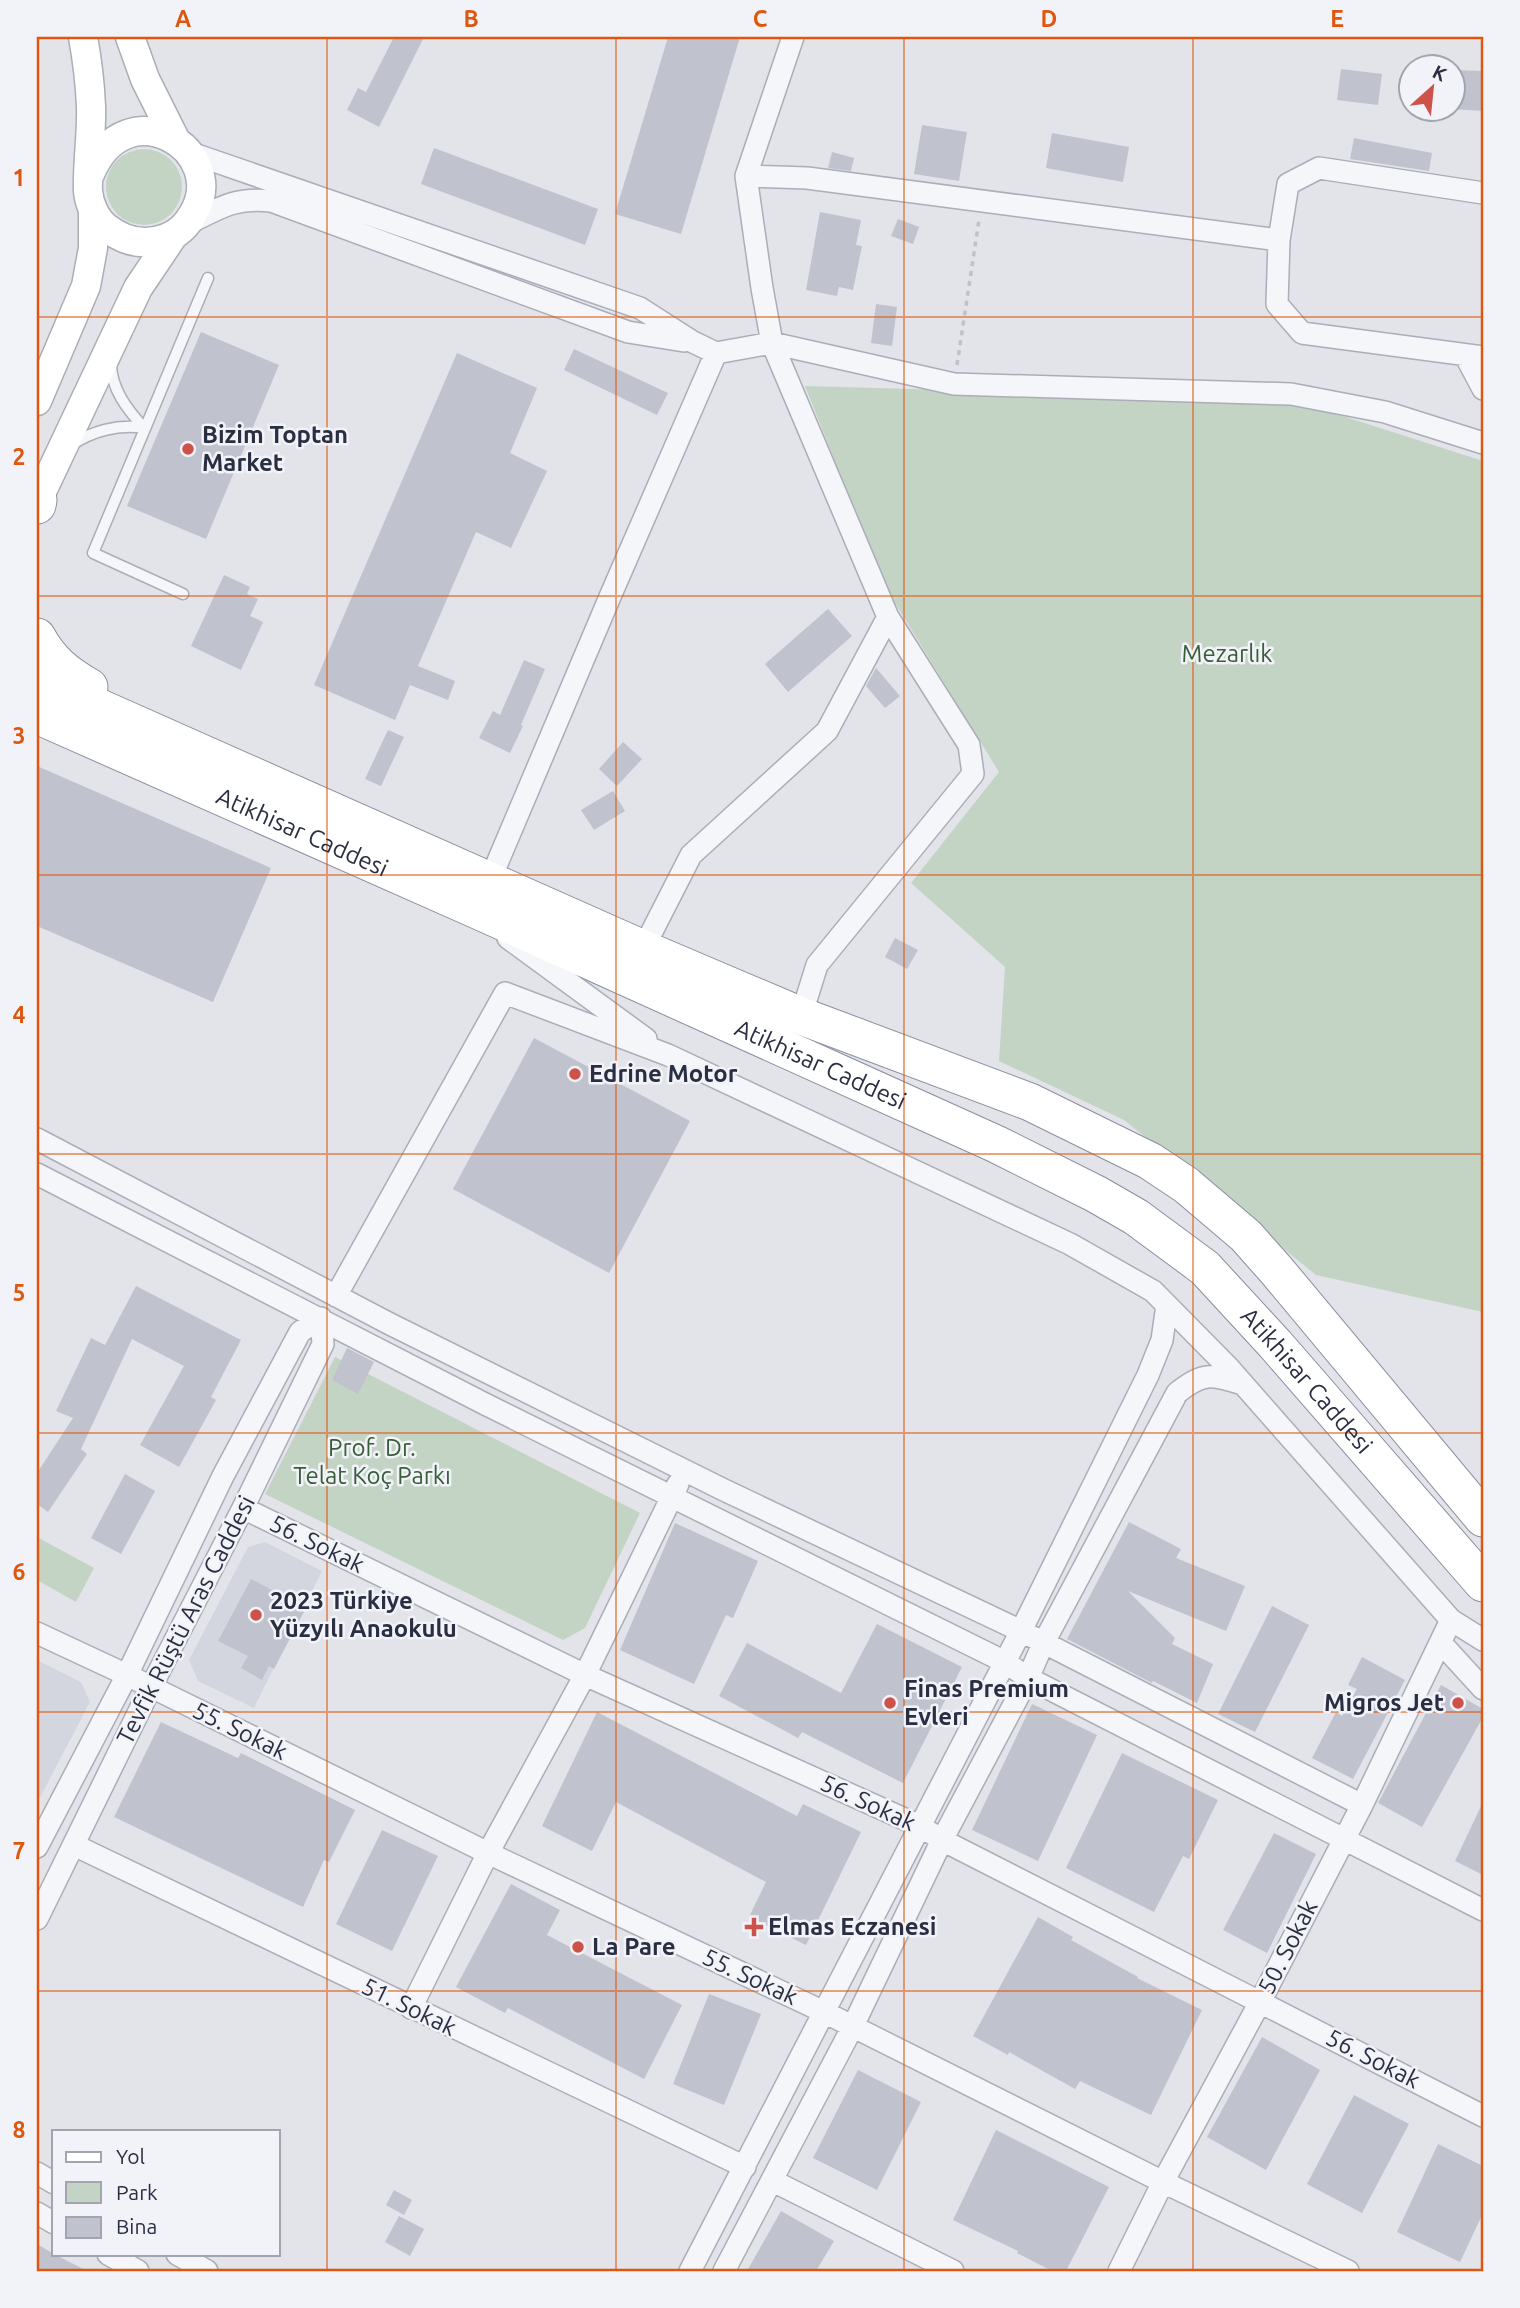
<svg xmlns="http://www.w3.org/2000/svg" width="1520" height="2308" font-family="Ubuntu,sans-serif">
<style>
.built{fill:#d4d6df}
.green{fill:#c4d4c4}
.building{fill:#c0c2cd}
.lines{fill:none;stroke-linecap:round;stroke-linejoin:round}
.lane-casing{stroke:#abadb8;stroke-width:13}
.street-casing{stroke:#abadb8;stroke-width:24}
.secondary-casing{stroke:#abadb8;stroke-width:31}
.highway-casing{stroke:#8a8ea1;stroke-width:39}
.path{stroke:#c0c2c9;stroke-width:3.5;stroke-dasharray:5 5;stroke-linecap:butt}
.lane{stroke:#f5f6f9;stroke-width:10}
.street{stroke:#f5f6f9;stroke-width:21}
.secondary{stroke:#fff;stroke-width:28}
.highway{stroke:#fff;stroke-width:37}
.grid{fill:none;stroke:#de570f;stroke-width:2;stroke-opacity:0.55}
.poi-dot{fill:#cd524a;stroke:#f2f3f8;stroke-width:2.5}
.labels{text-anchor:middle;stroke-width:5;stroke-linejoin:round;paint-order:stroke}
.poi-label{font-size:24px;font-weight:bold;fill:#2a2e42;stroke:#f2f3f8;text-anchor:start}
.park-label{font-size:24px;fill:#385e39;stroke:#f2f3f8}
.street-label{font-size:24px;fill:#2a2e42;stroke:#f2f3f8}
.neatline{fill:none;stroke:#de570f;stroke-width:2.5}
.grid-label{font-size:23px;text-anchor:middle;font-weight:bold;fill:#de570f}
</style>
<rect width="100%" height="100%" fill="#e2e4ea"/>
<path class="built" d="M265,1542L322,1571L254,1708L198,1681L189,1660L248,1547Z
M37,1660L81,1682L90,1702L37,1803Z"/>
<path class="green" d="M106 187a38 38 0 1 1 76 0a38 38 0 1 1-76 0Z
M805,386L1293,400L1483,461V1312L1316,1275L1124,1120L999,1061L1005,967L911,883L999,772L884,585Z
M335,1357L640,1513L585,1628L563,1640L265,1494Z
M37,1537L94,1568L76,1602L37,1580Z"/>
<path class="building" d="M394,37H424L379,127L347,110L358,88L366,92Z
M668,37H740L681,234L615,214Z
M1341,69L1382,74L1378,105L1337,100Z
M1453,70L1483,71V111L1453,109Z
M922,125L967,132L959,181L914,174Z
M1052,133L1129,147L1123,182L1046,168Z
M1354,138L1432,153L1429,171L1350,159Z
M434,148L598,209L585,245L421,184Z
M832,152L854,158L851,171L828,168Z
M820,212L861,220L856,245L862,246L853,290L839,287L837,296L806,290Z
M898,219L919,227L913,244L891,236Z
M876,304L897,307L892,346L871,343Z
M201,332L279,365L206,539L127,506Z
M574,349L668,393L657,415L564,370Z
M457,353L537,388L510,453L547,471L511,548L476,532L418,666L455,681L448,700L410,685L395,720L314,685Z
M224,575L250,587L247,594L258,599L250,616L263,622L241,670L191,646Z
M828,609L852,636L788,692L765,664Z
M524,660L545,669L521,725L523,726L510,753L479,738L493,711L500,715Z
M876,668L900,696L885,708L866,686Z
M388,730L404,737L381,786L365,779Z
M623,742L642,759L617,786L599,769Z
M37,766L271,868L213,1002L37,926Z
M613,791L625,811L594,830L581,810Z
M895,938L918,950L907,969L885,957Z
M534,1038L690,1121L609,1273L453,1189Z
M136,1286L241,1340L211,1397L216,1400L179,1467L140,1445L184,1366L132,1339L81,1449L87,1454L48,1512L37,1504V1473L73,1418L56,1411L91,1338L105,1345Z
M347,1348L374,1362L358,1394L332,1380Z
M125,1474L155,1491L121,1554L91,1538Z
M1129,1522L1181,1549L1176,1558L1245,1586L1226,1631L1128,1591L1175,1638L1172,1644L1213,1664L1197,1703L1153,1681L1152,1683L1067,1639Z
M675,1523L758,1561L733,1618L726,1615L694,1684L620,1650Z
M251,1579L306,1608L274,1669L269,1666L262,1680L241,1668L248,1656L218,1641Z
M1272,1606L1309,1625L1255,1732L1218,1714Z
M877,1624L962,1667L903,1783L802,1732L798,1738L719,1696L747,1643L841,1693Z
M1362,1657L1405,1680L1353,1779L1312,1758L1336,1712L1342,1716L1357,1689L1348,1685Z
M1441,1685L1483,1709V1717L1422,1827L1378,1803Z
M1032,1704L1097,1735L1038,1861L972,1830Z
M597,1712L797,1816L803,1804L861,1832L806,1945L749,1917L766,1882L616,1802L592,1851L542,1826Z
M161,1722L238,1758L241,1753L355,1810L329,1862L324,1860L303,1907L114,1817Z
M1122,1753L1218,1800L1189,1859L1183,1856L1154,1912L1066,1868Z
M1483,1802V1875L1455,1861Z
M382,1830L438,1856L392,1951L336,1924Z
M1274,1833L1316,1854L1267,1953L1223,1930Z
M511,1884L560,1910L547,1935L682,2005L644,2079L508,2008L505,2013L456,1987Z
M1038,1917L1073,1937L1071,1940L1138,1977L1137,1978L1202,2010L1151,2115L1080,2081L1075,2089L1009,2052L1008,2055L973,2036Z
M709,1994L761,2014L724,2105L673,2084Z
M1262,2037L1320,2070L1266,2170L1207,2137Z
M858,2070L921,2102L877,2190L813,2158Z
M1354,2095L1409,2124L1362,2213L1307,2184Z
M996,2130L1109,2187L1066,2271H1052L1017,2253L1018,2251L953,2220Z
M1438,2144L1483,2166V2213L1460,2262L1397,2232Z
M394,2190L412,2200L404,2215L386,2205Z
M781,2211L834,2241L816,2271H747Z
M399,2216L424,2229L410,2256L385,2242Z
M37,2244L54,2254L87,2271H37Z"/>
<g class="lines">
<g class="lane-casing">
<path id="lane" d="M111,363C111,389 127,409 144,428
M70,446C91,431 118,424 144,428
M183,594L93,553L208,278"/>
</g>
<g class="street-casing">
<path id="street" d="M793,37L746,176L762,288L772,343L888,617L969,745L973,774L817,965L801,1016
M188,152L640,308L693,342L716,353L772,343L954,384L1291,394L1385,412L1483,443
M746,176L807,178L1279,240
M1483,193L1319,168L1288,184L1279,240L1277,304L1302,333L1483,357
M187,224C220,208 234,197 271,201L628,332L684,341
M1465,355L1483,389
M490,880L609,599L716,353
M508,938L646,1039
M643,949L691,855L827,731L888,617
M37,1139L390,1324L724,1490L1021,1631L1362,1805
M37,1174L485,1404L1005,1662L1028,1678L1483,1910
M336,1296L505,993L668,1055L1070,1244L1153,1291L1229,1368L1451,1620L1483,1640
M243,1508L585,1675L920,1826L942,1840L1483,2116
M37,1633L127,1675L488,1853L824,2012L1163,2182L1348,2271
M1441,1643L1483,1689
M74,1845L745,2167
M37,1847L127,1675L223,1476L300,1332L321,1318
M37,1919L151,1687L243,1508L323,1344L321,1318
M411,2008L488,1853L585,1675L678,1484
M37,2173L54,2183
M773,2181L953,2271
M37,2213L54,2223
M108,2254L138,2271
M177,2254L207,2271
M690,2271L1021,1631L1148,1375L1162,1340L1167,1305
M724,2271L852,2028L942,1840L1028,1678L1043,1644L1177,1393C1204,1371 1212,1375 1243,1384
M1119,2271L1163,2182L1260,2002L1362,1805L1451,1620"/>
</g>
<g class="secondary-casing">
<path id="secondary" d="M83,37C87,59 90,83 91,106C92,134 87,163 88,191C89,204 96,220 107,228C125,242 145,246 166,238C178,234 187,225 193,214C231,151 126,86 90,174
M130,37L145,79L176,141
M37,401L86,286L93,248V210
M37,502L138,288L173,236"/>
</g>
<g class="highway-casing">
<g id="highway">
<path d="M37,505L38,500"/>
<path d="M37,637C50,661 65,673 89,687"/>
<path d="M37,680L643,949L801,1016L1030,1102L1150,1161L1186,1185L1246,1236L1277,1271L1483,1518"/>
<path id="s1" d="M37,715L484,913L996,1144L1096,1194L1136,1217L1205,1268L1275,1344L1483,1583"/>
</g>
</g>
<path class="path" d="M957,365L979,220"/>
<use href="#lane" class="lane"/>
<use href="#street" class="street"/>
<use href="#secondary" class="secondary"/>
<use href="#highway" class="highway"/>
</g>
<path class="grid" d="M327,37V2271M616,37V2271M904,37V2271M1193,37V2271M37,317H1483M37,596H1483M37,875H1483M37,1154H1483M37,1433H1483M37,1712H1483M37,1991H1483"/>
<g class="poi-dot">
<circle cx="188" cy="449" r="7"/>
<circle cx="575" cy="1074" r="7"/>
<circle cx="256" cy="1615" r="7"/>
<circle cx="890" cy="1703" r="7"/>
<circle cx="1458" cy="1703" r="7"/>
<path d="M750.5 1916.5h7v7h7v7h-7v7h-7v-7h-7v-7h7z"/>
<circle cx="578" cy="1947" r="7"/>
</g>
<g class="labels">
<g class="poi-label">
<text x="202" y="443">Bizim Toptan<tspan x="202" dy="28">Market</tspan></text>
<text x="589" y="1082">Edrine Motor</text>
<text x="270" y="1609">2023 Türkiye<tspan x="270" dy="28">Yüzyılı Anaokulu</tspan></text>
<text x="904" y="1697">Finas Premium<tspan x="904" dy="28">Evleri</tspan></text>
<text x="1444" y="1711" text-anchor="end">Migros Jet</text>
<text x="768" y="1935">Elmas Eczanesi</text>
<text x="592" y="1955">La Pare</text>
</g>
<g class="park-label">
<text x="1227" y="662">Mezarlık</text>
<text x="372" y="1456">Prof. Dr.<tspan x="372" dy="28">Telat Koç Parkı</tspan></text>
</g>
<g class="street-label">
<text dy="8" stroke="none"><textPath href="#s1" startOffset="290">Atikhisar Caddesi</textPath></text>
<text dy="8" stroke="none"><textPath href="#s1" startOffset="858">Atikhisar Caddesi</textPath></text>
<text dy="8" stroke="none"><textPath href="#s1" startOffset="1446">Atikhisar Caddesi</textPath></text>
<text transform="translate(317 1544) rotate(26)" y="8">56. Sokak</text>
<text transform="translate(186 1620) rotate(-63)" y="8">Tevfik Rüştü Aras Caddesi</text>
<text transform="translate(240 1731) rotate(26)" y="8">55. Sokak</text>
<text transform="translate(868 1803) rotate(25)" y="8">56. Sokak</text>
<text transform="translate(1288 1947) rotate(-63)" y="8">50. Sokak</text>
<text transform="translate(750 1977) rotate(25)" y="8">55. Sokak</text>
<text transform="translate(409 2007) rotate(26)" y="8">51. Sokak</text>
<text transform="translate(1373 2059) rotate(27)" y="8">56. Sokak</text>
</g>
</g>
<rect width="1520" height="2308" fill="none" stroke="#f2f3f8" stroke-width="77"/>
<rect x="52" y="2130" width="228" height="126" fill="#f2f3f8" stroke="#a2a4af" stroke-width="2"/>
<rect x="66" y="2152" width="35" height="10" fill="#ffffff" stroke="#a2a4af" stroke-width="2"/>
<text x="116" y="2164" font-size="21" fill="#2a2e42">Yol</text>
<rect x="66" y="2182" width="35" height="21" fill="#c4d4c4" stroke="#a2a4af" stroke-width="2"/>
<text x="116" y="2200" font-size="21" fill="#2a2e42">Park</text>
<rect x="66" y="2217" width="35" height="21" fill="#c0c2cd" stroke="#a2a4af" stroke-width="2"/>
<text x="116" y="2234" font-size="21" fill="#2a2e42">Bina</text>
<g transform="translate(1432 88) rotate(27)"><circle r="33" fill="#f2f3f8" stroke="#a2a4af" stroke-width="2"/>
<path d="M0-5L12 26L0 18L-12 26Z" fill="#cd524a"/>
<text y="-10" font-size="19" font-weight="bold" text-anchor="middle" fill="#2a2e42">K</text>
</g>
<rect x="38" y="38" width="1444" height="2232" class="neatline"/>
<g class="grid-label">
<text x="183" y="27">A</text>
<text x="471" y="27">B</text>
<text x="760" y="27">C</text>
<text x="1049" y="27">D</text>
<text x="1337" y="27">E</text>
<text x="19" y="186">1</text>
<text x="19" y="465">2</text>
<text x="19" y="744">3</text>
<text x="19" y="1023">4</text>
<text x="19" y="1301">5</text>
<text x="19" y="1580">6</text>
<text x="19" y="1859">7</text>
<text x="19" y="2138">8</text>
</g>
</svg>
